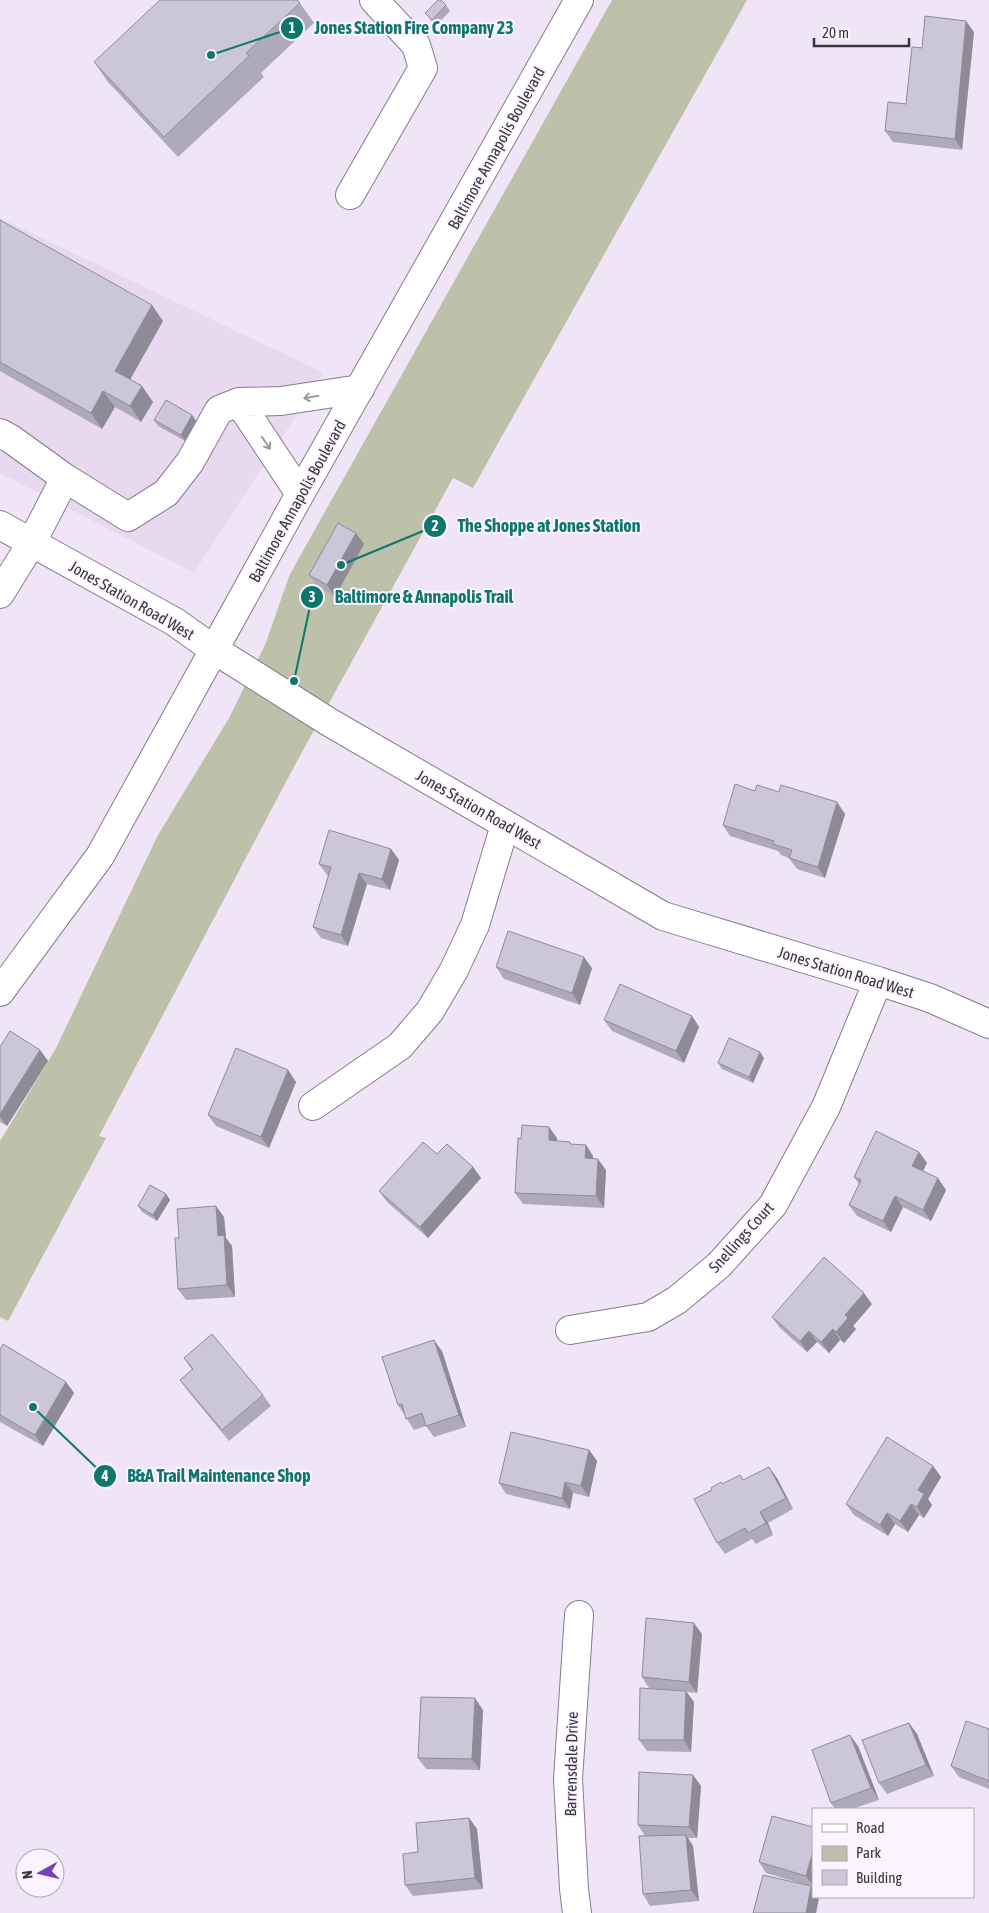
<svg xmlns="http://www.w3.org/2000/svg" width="989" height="1913" font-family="'Asap Condensed',sans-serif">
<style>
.built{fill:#e8d9f1}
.green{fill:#bdc1aa}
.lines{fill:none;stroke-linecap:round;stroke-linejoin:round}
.minor-casing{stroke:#867c8c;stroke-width:30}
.minor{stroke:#fff;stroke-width:28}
.wall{fill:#afaaba}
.shaded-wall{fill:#8e8b97}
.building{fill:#cbc6d8;stroke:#8e8b97}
.oneway{stroke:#9c9a9e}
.labels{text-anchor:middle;stroke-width:4;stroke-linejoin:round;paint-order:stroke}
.street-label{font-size:16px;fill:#3a363d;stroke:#fbf4ff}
.leader{fill:none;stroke:#0f766e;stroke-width:2}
.callout-dot{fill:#0f766e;stroke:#fbf4ff;stroke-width:2}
.mark-label{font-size:15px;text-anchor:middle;font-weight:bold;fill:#fff}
.callout-label{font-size:18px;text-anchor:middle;font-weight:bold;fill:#0f766e;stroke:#fbf4ff;stroke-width:4;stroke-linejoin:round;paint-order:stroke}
</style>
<rect width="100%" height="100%" fill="#f0e5f7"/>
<path class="built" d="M0,218L324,373L194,573L0,473Z"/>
<path class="green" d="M612,0H747L473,488L453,478L296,763L99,1136L106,1138L8,1321L0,1317V1141L55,1050L158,835L229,718L265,645L290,574Z"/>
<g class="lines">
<g class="minor-casing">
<path id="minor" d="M350,195L423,68L416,45L374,0
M239,402L300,494
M0,433L11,439L65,478L32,542L0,594
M65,478L128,517L166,493L190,462L219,410L239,402L281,401L360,389
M0,525L175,622L213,649L329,722L663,916L878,981L930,998L989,1024
M0,992L100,856L300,494L579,0
M313,1106L400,1046L430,1011L454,970L475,925L505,825
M570,1330L648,1317L677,1300L719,1265L773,1205L826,1107L878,981
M577,1913L574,1889L568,1779L579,1615"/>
</g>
<use href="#minor" class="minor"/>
</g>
<path class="wall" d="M300,3L314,23L261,73L264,77L178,157L108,82L94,62Z
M446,5L450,11L436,26L425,13Z
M974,32L962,150L893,142L885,131L906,104Z
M0,220L163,321L130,379L153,402L141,422L115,407L102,429L0,371Z
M192,415L196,421L185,441L158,426L154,420Z
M356,533L364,544L335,597L317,587L309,575Z
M755,791L845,814L825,878L797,869L789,858L781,855L778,851L730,836L723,825Z
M391,849L399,860L390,890L367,884L348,946L321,938L313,927L329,875H327L319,864Z
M496,967L592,968L580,1005L504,979Z
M692,1016L699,1027L684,1063L612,1031L604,1020Z
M0,1047L40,1050L48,1061L7,1126L0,1122Z
M760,1052L764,1058L753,1083L722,1069L718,1063Z
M288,1070L296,1082L269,1148L216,1126L208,1115Z
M557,1138V1141L572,1144L586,1145L593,1156V1159L606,1170L604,1208L523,1204L515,1193L521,1139Z
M919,1152L927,1163L923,1171L946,1190L931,1221L903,1207L891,1232L857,1216L849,1205L859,1184L854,1177Z
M473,1167L481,1178L428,1238L387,1202L379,1191Z
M166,1194L170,1200L157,1221L142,1212L138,1206Z
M224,1217L226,1238L232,1246L235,1297L186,1300L178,1289L179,1238Z
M872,1304L853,1326L856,1329L844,1343L840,1340L829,1353L817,1342L807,1352L780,1328L772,1317Z
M0,1350L66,1382L74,1393L43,1446L0,1422Z
M442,1351L466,1427L434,1437L426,1426L414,1430L398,1405Z
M184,1358L263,1395L271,1406L229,1441L188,1391L180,1380L192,1370Z
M589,1450L597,1461L589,1497L573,1493L570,1509L506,1494L499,1483Z
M933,1466L941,1477L928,1499L932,1505L924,1518L919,1515L908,1532L895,1524L888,1536L854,1515L846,1504Z
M740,1475L744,1480L777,1478L793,1509L768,1523L773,1535L756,1544L752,1539L725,1554L717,1543L712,1490Z
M702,1634L697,1693L686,1692L694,1702L691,1752L647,1751L639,1740L666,1690L649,1688L642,1677Z
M483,1710L480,1770L426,1769L418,1758Z
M909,1723L917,1734L934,1776L887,1794L879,1783Z
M989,1729V1789L959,1777L951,1766Z
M858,1746L879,1800L852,1809H835L831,1803Z
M693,1775L701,1786L697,1838H688L693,1846L699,1901L650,1906L643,1894L645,1836L638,1825Z
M772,1816L813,1827V1887L811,1886L813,1888V1897H819L816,1913H753L763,1875L810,1886L766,1873L759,1862Z
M469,1818L477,1829L483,1889L413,1896L405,1885L418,1852Z"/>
<path class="shaded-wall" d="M966,21L974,32L962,150L955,139Z
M152,305L163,321L126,387L115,371Z
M142,386L153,402L141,422L130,406Z
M103,391L115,407L102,429L91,413Z
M192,415L196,421L185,441L181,435Z
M356,533L364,544L335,597L327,585Z
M837,802L845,814L825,878L818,867Z
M391,849L399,860L390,890L382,879Z
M359,873L367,884L348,946L341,935Z
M584,957L592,968L580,1005L572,993Z
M692,1016L699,1027L684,1063L676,1051Z
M40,1050L48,1061L7,1126L0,1117V1114Z
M760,1052L764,1058L753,1083L749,1077Z
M288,1070L296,1082L269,1148L261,1137Z
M549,1127L557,1138V1151L549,1140Z
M586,1145L593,1156V1169L585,1158Z
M919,1152L927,1163L920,1177L912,1166Z
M598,1159L606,1170L604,1208L596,1196Z
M473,1167L481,1178L428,1238L420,1227Z
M938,1178L946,1190L931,1221L923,1210Z
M166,1194L170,1200L157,1221L153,1215Z
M895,1196L903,1207L891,1232L883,1221Z
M216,1206L224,1217L226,1238L232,1246L235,1297L227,1285L218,1236Z
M864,1293L872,1304L853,1326L856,1329L844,1343L836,1332L845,1315Z
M833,1329L840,1340L829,1353L821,1342Z
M809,1331L817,1342L807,1352L800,1341Z
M434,1340L442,1351L466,1427L459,1415Z
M66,1382L74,1393L43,1446L35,1435Z
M589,1450L597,1461L589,1497L581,1486Z
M933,1466L941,1477L928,1499L932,1505L924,1518L917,1507L918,1490Z
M769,1467L777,1478L793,1509L786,1498Z
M565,1482L573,1493L570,1509L562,1498Z
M911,1504L919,1515L908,1532L900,1521Z
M760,1512L768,1523L773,1535L766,1523Z
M887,1513L895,1524L888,1536L880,1525Z
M694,1623L702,1634L697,1693L689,1682Z
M686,1691L694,1702L691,1752L684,1740Z
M475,1698L483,1710L480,1770L472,1759Z
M909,1723L917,1734L934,1776L926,1765Z
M850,1735L858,1746L879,1800L871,1788Z
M693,1775L701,1786L697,1838L689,1827Z
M469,1818L477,1829L483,1889L475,1878Z
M686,1835L693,1846L699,1901L691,1890Z
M813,1851V1886L806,1876Z
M811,1886L813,1888V1897H819L816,1913H806Z"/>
<path class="building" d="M160,0H297L300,3L246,53L249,56L164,137L94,62Z
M438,0H441L446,5L432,20L425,13Z
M925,16L966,21L955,139L885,131L888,102L906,104L912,47L922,48Z
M0,220L152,305L115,371L142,386L130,406L103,391L91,413L0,362Z
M166,400L192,415L181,435L154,420Z
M338,523L356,533L327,585L309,575Z
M735,784L755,791L757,785L779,792L781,785L837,802L818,867L789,858L792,850L773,844L774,841L723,825Z
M329,830L391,849L382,879L359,873L341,935L313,927L331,867L319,864Z
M508,931L584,957L572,993L496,967Z
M620,984L692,1016L676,1051L604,1020Z
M10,1031L40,1050L0,1114V1047Z
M729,1038L760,1052L749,1077L718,1063Z
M236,1048L288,1070L261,1137L208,1115Z
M522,1125L549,1127V1140L570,1142V1144L586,1145L585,1158L598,1159L596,1196L515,1193L518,1138L521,1139Z
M876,1131L919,1152L912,1166L938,1178L923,1210L895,1196L883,1221L849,1205L861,1180L854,1177Z
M423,1142L437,1154L447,1144L473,1167L420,1227L379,1191Z
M150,1185L166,1194L153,1215L138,1206Z
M216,1206L218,1236L224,1235L227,1285L178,1289L175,1238H179L177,1209Z
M824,1257L864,1293L845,1315L848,1318L836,1332L833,1329L821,1342L809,1331L800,1341L772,1317Z
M212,1334L263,1395L222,1430L180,1380L193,1369L184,1358Z
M434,1340L459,1415L426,1426L422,1413L406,1419L402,1404L398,1405L382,1357Z
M3,1344L66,1382L35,1435L0,1415V1350Z
M511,1432L589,1450L581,1486L565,1482L562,1498L499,1483Z
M887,1437L933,1466L918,1490L924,1494L917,1507L911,1504L900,1521L887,1513L880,1525L846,1504Z
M769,1467L786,1498L760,1512L766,1523L748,1533L745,1528L717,1543L694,1499L712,1490L711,1488L721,1482L722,1484L740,1475L743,1480Z
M646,1618L694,1623L689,1682L642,1677Z
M640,1688L686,1691L684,1740H639Z
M421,1697L475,1698L472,1759L418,1758Z
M966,1721L989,1729V1781L951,1766Z
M909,1723L926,1765L879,1783L862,1740Z
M850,1735L871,1788L831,1803L812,1750Z
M639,1772L693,1775L689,1827L638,1825Z
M772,1816L813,1827V1851L806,1876L759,1862Z
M469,1818L475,1878L405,1885L403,1854L418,1852L416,1823Z
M686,1835L691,1890L643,1894L639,1836Z
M763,1875L811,1886L806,1913H753Z"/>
<defs><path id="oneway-shaft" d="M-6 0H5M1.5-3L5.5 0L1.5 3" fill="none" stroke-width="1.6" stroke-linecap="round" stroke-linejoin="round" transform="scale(1.25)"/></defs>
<g class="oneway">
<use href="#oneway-shaft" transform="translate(311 397) rotate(171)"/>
<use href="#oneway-shaft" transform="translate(266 443) rotate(56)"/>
</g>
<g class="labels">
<g class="street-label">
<text transform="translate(496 148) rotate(-61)" y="6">Baltimore Annapolis Boulevard</text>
<text transform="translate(297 501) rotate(-61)" y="6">Baltimore Annapolis Boulevard</text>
<text transform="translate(132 600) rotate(30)" y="6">Jones Station Road West</text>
<text transform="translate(479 809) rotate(30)" y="6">Jones Station Road West</text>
<text transform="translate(846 972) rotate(17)" y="6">Jones Station Road West</text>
<text transform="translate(741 1237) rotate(-48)" y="6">Snellings Court</text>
<text transform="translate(571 1764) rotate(-89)" y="6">Barrensdale Drive</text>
</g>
</g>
<path class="leader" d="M211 55L292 28M341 565L435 526M294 681L312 597M33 1407L105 1476"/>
<g class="callout-dot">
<circle cx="211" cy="55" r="5"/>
<circle cx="341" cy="565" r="5"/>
<circle cx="294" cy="681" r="5"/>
<circle cx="33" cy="1407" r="5"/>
<circle cx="292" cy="28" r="12"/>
<circle cx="435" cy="526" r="12"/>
<circle cx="312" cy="597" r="12"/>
<circle cx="105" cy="1476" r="12"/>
</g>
<g class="mark-label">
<text x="292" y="33">1</text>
<text x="435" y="531">2</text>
<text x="312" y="602">3</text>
<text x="105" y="1481">4</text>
</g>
<g class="callout-label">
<text x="414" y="34">Jones Station Fire Company 23</text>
<text x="549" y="532">The Shoppe at Jones Station</text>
<text x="424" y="603">Baltimore &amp; Annapolis Trail</text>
<text x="219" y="1482">B&amp;A Trail Maintenance Shop</text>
</g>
<rect x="812" y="1808" width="162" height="90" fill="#fbf4ff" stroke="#aea8b1"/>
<rect x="822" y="1824" width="25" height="8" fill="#ffffff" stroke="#aea8b1"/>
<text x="856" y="1833" font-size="15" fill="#3a363d">Road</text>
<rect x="822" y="1846" width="25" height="15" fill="#bdc1aa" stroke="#aea8b1"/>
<text x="856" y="1858" font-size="15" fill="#3a363d">Park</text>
<rect x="822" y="1870" width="25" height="15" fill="#cbc6d8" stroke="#aea8b1"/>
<text x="856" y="1883" font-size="15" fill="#3a363d">Building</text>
<g transform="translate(40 1873) rotate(262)"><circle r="24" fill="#fbf4ff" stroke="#aea8b1"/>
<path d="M0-4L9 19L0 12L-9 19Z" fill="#7541b8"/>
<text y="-8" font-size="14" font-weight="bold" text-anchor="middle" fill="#3a363d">N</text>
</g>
<path d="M814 38v8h95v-8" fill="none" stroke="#3a363d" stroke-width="2.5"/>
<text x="822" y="38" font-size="15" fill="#3a363d" stroke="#fbf4ff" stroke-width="4" paint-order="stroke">20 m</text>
</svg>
